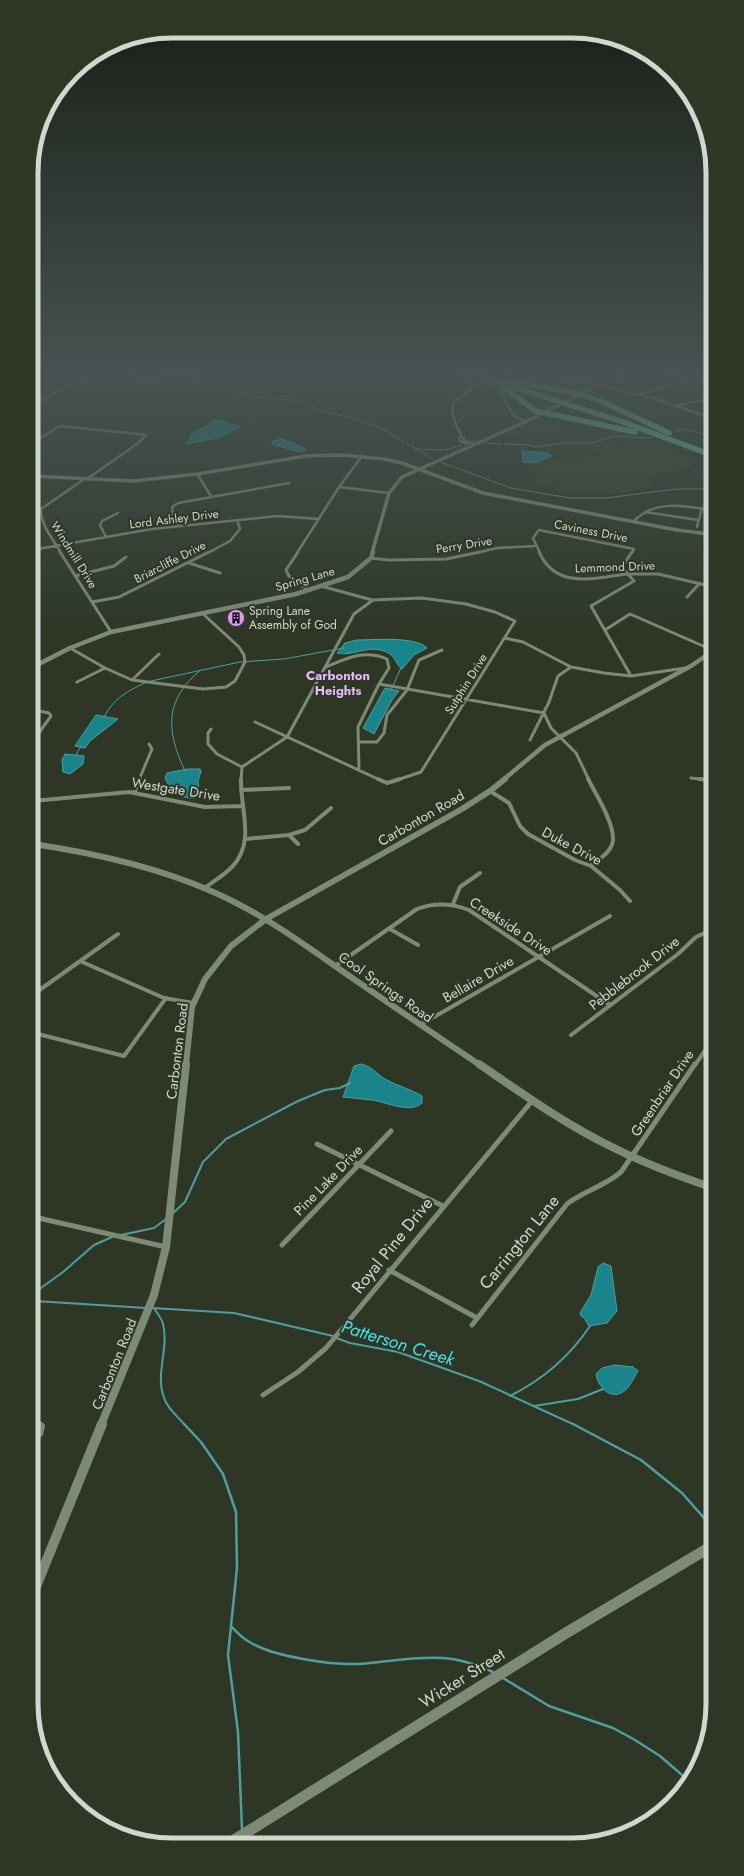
<svg xmlns="http://www.w3.org/2000/svg" width="744" height="1876" font-family="Jost,sans-serif">
<style>
.built{fill:#35412a}
.water{fill:#19858b;stroke:#509e9e}
.lines{fill:none;stroke-linecap:round;stroke-linejoin:round}
.stream-far2{stroke:#509e9e;stroke-width:1}
.stream-far1{stroke:#509e9e;stroke-width:2}
.stream{stroke:#509e9e;stroke-width:2.5}
.minor-far4{stroke:#7f8a76;stroke-width:2.5}
.minor-far3{stroke:#7f8a76;stroke-width:3}
.minor-far2{stroke:#7f8a76;stroke-width:4}
.minor-far1{stroke:#7f8a76;stroke-width:5}
.minor{stroke:#7f8a76;stroke-width:6}
.tertiary-far4{stroke:#7f8a76;stroke-width:3.5}
.tertiary-far3{stroke:#7f8a76;stroke-width:4.5}
.tertiary-far2{stroke:#7f8a76;stroke-width:6}
.tertiary-far1{stroke:#7f8a76;stroke-width:8}
.tertiary{stroke:#7f8a76;stroke-width:10}
.secondary{stroke:#7f8a76;stroke-width:11}
.motorway{stroke:#75cba8;stroke-width:5.5}
.labels{text-anchor:middle;stroke-width:4;stroke-linejoin:round;paint-order:stroke}
.far-street-label{font-size:12px;fill:#d1d7cc;stroke:#2e3726}
.far-poi-label{font-size:12px;fill:#d1d7cc;stroke:#2e3726;text-anchor:start}
.far-neighbourhood-label{font-size:13px;font-weight:bold;fill:#e8b8f8;stroke:#2e3726}
.street-label{font-size:14px;fill:#d1d7cc;stroke:#2e3726}
.near-street-label{font-size:17px;fill:#d1d7cc;stroke:#2e3726}
.near-water-label{font-size:18px;font-style:italic;fill:#4ddde4;stroke:#2e3726}
.rim{fill:none;stroke:#d1d7cc;stroke-width:5}
</style>
<rect width="100%" height="100%" fill="#2e3726"/>
<path class="built" d="M517,371H617L596,383L565,379L558,385L516,378L512,374Z
M540,419H545L564,427L548,434L542,432L525,440L504,434Z
M608,441L623,448L645,444L659,445L695,460L694,464L679,470L665,472L647,479L653,486L621,493L556,491L555,487L552,486L531,485L523,483L541,474L534,463L559,458L595,456L599,455L596,454L590,447L591,445Z"/>
<path class="water" d="M214,419L240,427L221,437L186,444V443L191,438V434L210,424Z
M282,439L301,446L306,450L299,452L272,444L273,441Z
M522,451L548,453L552,456L535,463L523,462Z
M357,640C373,640 416,636 427,648L414,655L402,669C396,665 396,658 390,654C371,642 355,657 337,653L345,643Z
M385,688L399,691L392,700L374,734L363,728Z
M96,715L118,719L90,741L85,748L75,746Z
M65,754L84,756L83,764L70,774L63,772L62,760Z
M188,769H200L201,771L198,781L199,794L195,798C183,800 169,789 165,778L167,773Z
M361,1064C371,1066 377,1074 385,1079C397,1086 411,1089 422,1096V1103C410,1114 386,1102 372,1100C363,1099 353,1098 343,1097L354,1066Z
M603,1263L611,1266L617,1311L607,1323L589,1326L584,1318L581,1316L580,1313L591,1295L598,1267Z
M615,1365L633,1367L638,1371C634,1377 629,1389 623,1392C610,1400 598,1387 596,1374L602,1368Z"/>
<g class="lines">
<path class="stream-far2" d="M133,371L129,375L147,377L189,373L210,383L243,391L253,397L294,400L323,411L352,418L381,428L433,459
M227,423L220,420L243,391
M677,432L685,429L709,436
M613,436L652,438
M471,441H476
M484,443L502,444
M505,444L530,445L536,447L563,443H592L611,437
M416,449L446,450L462,445
M440,462L511,488L570,498H606L676,489H709
M151,681L240,662L284,659L344,648
M391,690L401,668
M104,717C113,699 127,691 145,683
M76,755L81,746
M185,771C166,731 164,699 201,670"/>
<path class="stream-far1" d="M172,1214L185,1202L203,1162L226,1139L298,1101L325,1090L340,1088L350,1083
M121,1235L154,1228L166,1219
M34,1293L63,1272L94,1245L112,1237
M35,1301L146,1308
M152,1308L234,1313L333,1336
M154,1308C157,1313 162,1319 163,1324C169,1347 156,1372 163,1395C166,1407 177,1416 185,1425
M336,1338L350,1343L398,1352L479,1381L575,1425
M510,1396C542,1380 570,1356 590,1326
M534,1406L578,1399L603,1389"/>
<path class="stream" d="M184,1424L201,1442L223,1474L236,1512L237,1568L228,1655L238,1732L242,1829
M573,1424L641,1460L682,1493L712,1527
M232,1627C238,1634 245,1640 253,1644C277,1657 331,1665 358,1664C386,1662 415,1656 443,1658C461,1659 477,1665 493,1672
M503,1678L549,1706L613,1728L635,1740L660,1756L689,1781"/>
<path class="minor-far4" d="M453,371C468,376 488,380 499,391C512,405 503,411 525,422
M657,371L709,384
M597,385L652,398L709,417
M639,394L663,388L683,378L709,373
M32,405L82,379
M678,405L709,399
M462,437L459,438L460,441L467,444
M32,443L60,426L146,435
M474,444L464,440C458,429 449,415 454,402L483,381
M197,474L211,496
M87,479L137,444L146,435
M339,487L389,493
M32,510L41,509
M645,512L698,520
M633,522C653,500 682,505 709,510
M179,526L173,514L172,507L178,503L289,483
M697,527L702,508
M106,537L100,525L102,521L118,513
M32,550L152,529L277,516L319,519
M61,553C53,539 41,526 41,509L83,480
M208,553L230,541L240,529L237,520
M297,553L339,487L362,456
M476,553L497,548L535,546
M540,553L533,538L539,530L634,549L632,553"/>
<path class="minor-far3" d="M60,552L111,632
M298,552L286,570L289,576L309,590
M539,552C557,591 595,577 628,574
M371,558L388,560L446,559L480,552
M189,563L220,573
M628,574L634,581L591,606L631,676
M628,574L622,567L632,552
M628,574H658L710,586
M75,576L114,566L126,557
M321,586L372,600L422,598L466,604L495,612L515,621L421,772L397,780
M687,597L700,583
M92,602L119,597L209,552
M605,630L630,614L710,649
M505,638L523,642L571,667L604,673L631,676L685,668
M70,648L105,668L132,680L203,689L226,687L235,681L245,662L244,655L239,647L202,613
M326,667C347,658 365,649 387,659L389,668L379,684L358,727L359,770
M132,680L159,654
M77,682L105,668
M379,684L544,713L551,728L576,753L589,780
M33,710L49,713L51,716L33,741
M255,722L380,780
M211,729L208,733V744L217,754L242,767
M530,740L549,702L558,676L571,667
M358,742H377L384,733L387,715L407,690L419,660L442,650
M33,759L37,760L39,765L33,772
M691,778L708,780
M139,780L152,749L149,744
M241,780L242,767L287,737L354,614L373,600"/>
<path class="minor-far2" d="M378,779L387,783L400,779
M588,779C596,794 614,823 613,840C612,852 599,859 591,866
M699,779L710,780
M241,790L289,788
M490,791L509,803L520,826L528,834L575,860L591,866L620,890L630,901
M134,793L140,779
M33,801L129,792L205,807L243,806
M289,835L298,844
M246,839L289,835L305,830L331,808
M205,888C214,881 224,875 232,867C256,842 240,809 241,779
M453,904L460,887L480,873
M390,929L418,945
M80,961L164,998L193,1003
M335,966L417,909C435,902 451,903 469,910L610,1005
M34,986L40,988
M34,994L118,934
M420,1025L610,916
M34,1033L124,1056L166,998
M571,1035L678,954L696,937L711,930
M695,1065L711,1042"/>
<path class="minor-far1" d="M317,1144L443,1206
M34,1217L166,1247
M282,1245L391,1131
M389,1270L477,1318
M472,1325L567,1204C584,1191 605,1186 621,1172L695,1064
M263,1395L298,1372L326,1348L532,1101
M35,1420L41,1425"/>
<path class="minor" d="M35,1438L40,1434L42,1426L39,1424
M35,1565L44,1567"/>
<path class="tertiary-far4" d="M32,476L133,481L197,474L306,456L343,455L384,459L402,463L483,493L677,530L709,534
M372,553L389,493L402,477L525,422L626,371"/>
<path class="tertiary-far3" d="M33,667L70,648L111,632L296,594L348,577L371,558L373,552
M503,780L545,745L691,666L710,653"/>
<path class="tertiary-far2" d="M33,844C94,853 154,866 211,891C260,912 302,943 345,973C390,1004 435,1035 480,1065
M186,1065L192,1007L205,979L231,946L266,919L462,809L490,791L505,779"/>
<path class="tertiary-far1" d="M479,1064C523,1094 566,1125 614,1148C646,1164 678,1176 711,1187
M101,1425L154,1295L166,1247L186,1064"/>
<path class="tertiary" d="M35,1589L102,1424"/>
<path class="secondary" d="M231,1842L566,1633L712,1546"/>
<path class="motorway" d="M463,371L623,422L709,454
M511,381L580,394L603,402L669,433
M504,388L536,411L635,432"/>
</g>
<linearGradient id="sky" x2="0" y2="1"><stop stop-color="#191e15"/><stop offset="0.59" stop-color="#465352"/><stop offset="1" stop-color="#465352" stop-opacity="0"/></linearGradient>
<rect width="744" height="634" fill="url(#sky)"/>
<defs>
<g id="building-disc" transform="scale(0.9)"><circle r="9.5" fill="#dd99f3" stroke="#2e3726"/><path d="M-4-6H4V6H1V3H-1V6H-4ZM-2.5-4.3h1.7v1.8h-1.7ZM.8-4.3h1.7v1.8H.8ZM-2.5-1h1.7V.8h-1.7ZM.8-1h1.7V.8H.8Z" fill="#111"/></g>
</defs>
<g fill-rule="evenodd">
<use href="#building-disc" x="236" y="618"/>
</g>
<g class="labels">
<g class="far-street-label">
<text transform="translate(174 519) rotate(-7)" y="4">Lord Ashley Drive</text>
<text transform="translate(591 531) rotate(11)" y="4">Caviness Drive</text>
<text transform="translate(464 545) rotate(-9)" y="4">Perry Drive</text>
<text transform="translate(74 555) rotate(58)" y="4">Windmill Drive</text>
<text transform="translate(170 562) rotate(-27)" y="4">Briarcliffe Drive</text>
<text transform="translate(615 567) rotate(-2)" y="4">Lemmond Drive</text>
<text transform="translate(305 579) rotate(-16)" y="4">Spring Lane</text>
<text transform="translate(466 684) rotate(-58)" y="4">Sutphin Drive</text>
</g>
<g class="far-poi-label">
<text x="249" y="615">Spring Lane<tspan x="249" dy="14">Assembly of God</tspan></text>
</g>
<g class="far-neighbourhood-label">
<text x="338" y="680">Carbonton<tspan x="338" dy="15">Heights</tspan></text>
</g>
<g class="street-label">
<text transform="translate(176 789) rotate(9)" y="5">Westgate Drive</text>
<text transform="translate(421 818) rotate(-30)" y="5">Carbonton Road</text>
<text transform="translate(572 846) rotate(28)" y="5">Duke Drive</text>
<text transform="translate(511 926) rotate(33)" y="5">Creekside Drive</text>
<text transform="translate(634 973) rotate(-38)" y="5">Pebblebrook Drive</text>
<text transform="translate(478 979) rotate(-30)" y="5">Bellaire Drive</text>
<text transform="translate(386 987) rotate(35)" y="5">Cool Springs Road</text>
<text transform="translate(177 1051) rotate(-83)" y="5">Carbonton Road</text>
<text transform="translate(662 1093) rotate(-56)" y="5">Greenbriar Drive</text>
<text transform="translate(328 1180) rotate(-46)" y="5">Pine Lake Drive</text>
<text transform="translate(114 1364) rotate(-68)" y="5">Carbonton Road</text>
</g>
<g class="near-street-label">
<text transform="translate(519 1242) rotate(-51)" y="6">Carrington Lane</text>
<text transform="translate(392 1245) rotate(-51)" y="6">Royal Pine Drive</text>
<text transform="translate(462 1678) rotate(-32)" y="6">Wicker Street</text>
</g>
<g class="near-water-label">
<text transform="translate(398 1343) rotate(17)" y="6">Patterson Creek</text>
</g>
</g>
<path d="M0 0H744V1876H0ZM172 38H572A134 134 0 0 1 706 172V1704A134 134 0 0 1 572 1838H172A134 134 0 0 1 38 1704V172A134 134 0 0 1 172 38Z" fill="#2e3726" fill-rule="evenodd"/>
<path class="rim" d="M172 38H572A134 134 0 0 1 706 172V1704A134 134 0 0 1 572 1838H172A134 134 0 0 1 38 1704V172A134 134 0 0 1 172 38Z"/>
</svg>
